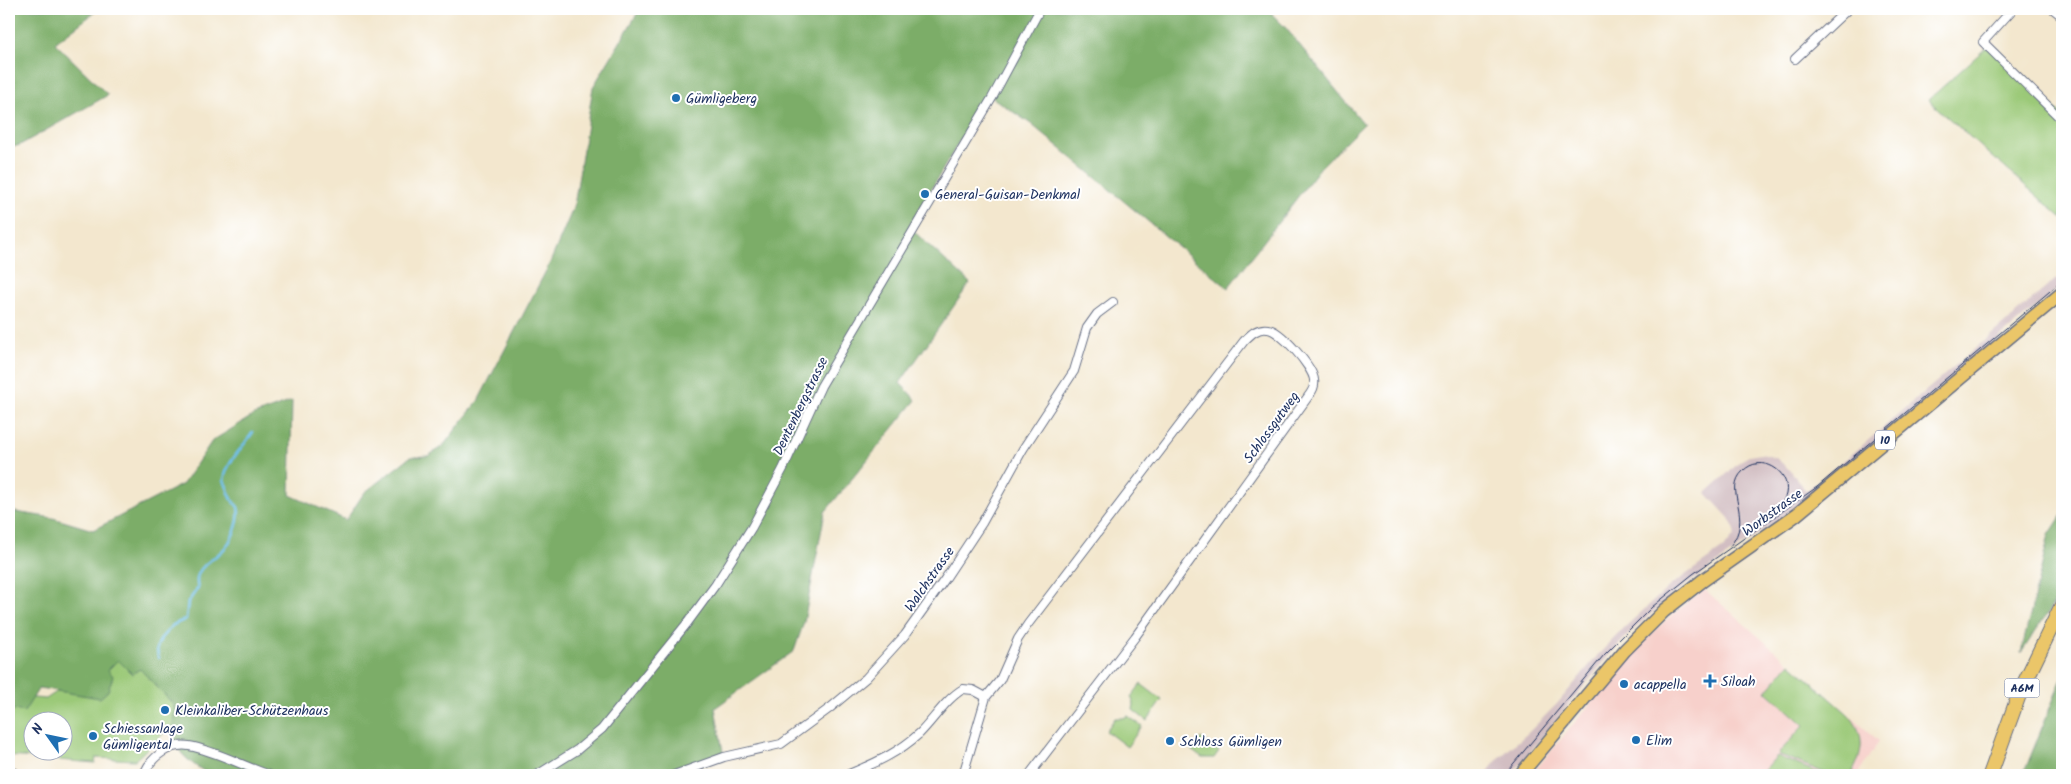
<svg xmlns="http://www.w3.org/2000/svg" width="2071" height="784" font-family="Kalam,sans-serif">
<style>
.built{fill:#f7d0cb}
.industrial{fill:#d2bec2}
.green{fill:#9bc978;stroke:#5b7c6b;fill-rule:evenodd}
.forest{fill:#7cad68;stroke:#4c6e63}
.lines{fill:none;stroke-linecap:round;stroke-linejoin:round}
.stream{stroke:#71c0eb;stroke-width:2.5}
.street-casing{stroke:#676f85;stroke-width:10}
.primary-casing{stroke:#676f85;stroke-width:15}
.highway-casing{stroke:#676f85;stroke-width:16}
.street{stroke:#fff;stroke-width:8}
.primary{stroke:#ebc669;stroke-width:12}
.highway{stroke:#ebc669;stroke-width:14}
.tram{stroke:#1b2f5e;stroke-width:1}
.poi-dot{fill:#1f6fb2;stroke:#fff;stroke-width:2}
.labels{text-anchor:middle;stroke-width:4;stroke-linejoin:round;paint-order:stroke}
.shield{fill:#fff;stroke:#5f6d8e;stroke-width:1}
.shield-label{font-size:12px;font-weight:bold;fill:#1b2f5e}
.poi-label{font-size:14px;fill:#1b2f5e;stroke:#fff;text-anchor:start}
.street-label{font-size:14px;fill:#1b2f5e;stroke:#fff}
</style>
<rect width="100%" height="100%" fill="#fff"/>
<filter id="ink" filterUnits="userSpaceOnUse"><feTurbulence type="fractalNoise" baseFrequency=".02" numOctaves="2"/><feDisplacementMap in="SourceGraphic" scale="10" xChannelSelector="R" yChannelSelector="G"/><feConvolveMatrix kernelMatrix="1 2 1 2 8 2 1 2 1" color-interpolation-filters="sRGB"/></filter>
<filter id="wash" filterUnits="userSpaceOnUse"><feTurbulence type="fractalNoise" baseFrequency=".0096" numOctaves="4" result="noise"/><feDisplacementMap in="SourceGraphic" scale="20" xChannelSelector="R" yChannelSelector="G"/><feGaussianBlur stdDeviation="1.12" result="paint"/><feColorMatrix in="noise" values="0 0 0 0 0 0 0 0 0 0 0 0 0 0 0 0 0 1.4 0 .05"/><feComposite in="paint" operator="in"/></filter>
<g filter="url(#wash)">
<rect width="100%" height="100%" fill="#f3e7ce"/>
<path class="built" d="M1704,589L1879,741L1857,775H1531L1632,654L1665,621Z"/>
<path class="industrial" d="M2062,274V285L1811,497L1672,595L1629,634L1611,653L1511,775H1485L1499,758L1529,732L1557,704L1598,655L1625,627L1670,586L1725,547L1734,536L1735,530L1729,518L1706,493L1742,460L1749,456L1761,454L1776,458L1791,471L1806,491L1858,449Z"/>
<path class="green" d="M1988,46L2062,115V218L1928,100Z
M132,641L186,713L135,760L96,758L95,763L9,756V696L46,699ZM32,722H62V752H32Z
M1790,663L1848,714C1867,735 1863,753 1851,775H1830L1778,754L1804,725L1766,691Z
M1141,684L1162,700L1147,721L1133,710L1134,704L1131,697Z
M1128,716L1142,726L1127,747L1106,731L1115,718H1123Z
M1201,738L1219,751L1214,758H1202L1191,750Z
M1777,756L1823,775H1760Z"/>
<path class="forest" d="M9,9H99L55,43L108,95L20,145L9,148Z
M640,9H1267L1285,27L1364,124L1320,168L1228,288L1031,124L987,94L909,227L970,283L900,383L916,400L825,512L804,622L794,651L715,708L724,757L674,775H210C194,765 178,756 173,736C172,733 174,712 174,705L140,669L132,674L118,660L108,670L113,676L108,691L100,698L39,688L24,712L9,709V511L53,518L93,530L183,484L212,441L254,415L292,401L290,495L346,520L364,493L410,457L428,456L443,446L478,401L549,265L574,206L593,87Z
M2062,515V591L2021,653L2049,535Z
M2062,678V775H2023Z"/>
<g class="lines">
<path class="stream" d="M158,658L157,647L161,638L173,625L186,619L188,602L198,588C192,569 211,561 222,551C232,542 241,520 238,507L232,500L224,480C227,461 242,449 253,432"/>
</g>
</g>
<g filter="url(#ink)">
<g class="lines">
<g class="street-casing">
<path id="street" d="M2013,9L1983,42L2062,120
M2053,9L2062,16
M1795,59L1848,9
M9,771L20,775
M144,775C150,757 170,743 189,746C214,750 245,767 270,775
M537,775L577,750L602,729L688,622L716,584L752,527L783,469L821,386L992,98L1040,9
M674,775L724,757L781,744L830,708L866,678L905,635L945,579L982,523L1023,449L1074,371L1087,328L1097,314L1113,302
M847,775C875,763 897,754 920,733C934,719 946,699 963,689L973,690L986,697
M963,775L986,697L1000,680L1018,639L1028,624L1244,341C1251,334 1258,327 1268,329C1280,330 1313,367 1314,380C1315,385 1313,390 1310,394L1135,637L1029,775"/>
</g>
<g class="primary-casing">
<path id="primary" d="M1520,775L1625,650L1664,611L1702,581L1796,515L2062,293"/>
</g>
<g class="highway-casing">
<path id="highway" d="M1990,775L2020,692L2062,605"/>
</g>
<use href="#street" class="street"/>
<use href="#primary" class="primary"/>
<use href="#highway" class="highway"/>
<path class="tram" d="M1730,546C1755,517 1722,491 1743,471C1760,453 1791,470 1786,494C1784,502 1778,508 1773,514
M1504,775L1604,655L1652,607L1693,574L1817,487L2062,281"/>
</g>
</g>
<g class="poi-dot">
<circle cx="676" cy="98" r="5"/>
<circle cx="925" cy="194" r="5"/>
<path d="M1707.5 673.5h5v5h5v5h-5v5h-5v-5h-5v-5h5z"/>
<circle cx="1624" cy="684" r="5"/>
<circle cx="165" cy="710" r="5"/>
<circle cx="93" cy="736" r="5"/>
<circle cx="1636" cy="740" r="5"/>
<circle cx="1170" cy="741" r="5"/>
</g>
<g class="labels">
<g class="shield">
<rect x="1875" y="430.5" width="20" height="19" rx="4"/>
<rect x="2004.5" y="678.5" width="35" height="19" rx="4"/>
</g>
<g class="shield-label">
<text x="1885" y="444">10</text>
<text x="2022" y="692">A6M</text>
</g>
<g class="poi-label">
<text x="686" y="103">Gümligeberg</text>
<text x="935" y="199">General-Guisan-Denkmal</text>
<text x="1721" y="686">Siloah</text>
<text x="1634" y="689">acappella</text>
<text x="175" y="715">Kleinkaliber-Schützenhaus</text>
<text x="103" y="733">Schiessanlage<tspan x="103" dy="16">Gümligental</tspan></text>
<text x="1646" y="745">Elim</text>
<text x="1180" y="746">Schloss Gümligen</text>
</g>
<g class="street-label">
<text transform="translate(800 406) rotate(-64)" y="5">Dentenbergstrasse</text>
<text transform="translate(1271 427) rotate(-54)" y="5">Schlossgutweg</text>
<text transform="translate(1772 512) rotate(-36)" y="5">Worbstrasse</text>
<text transform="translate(929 579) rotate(-55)" y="5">Walchstrasse</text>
</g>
</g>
<rect width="2071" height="784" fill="none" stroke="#fff" stroke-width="30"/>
<g transform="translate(48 736) rotate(303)"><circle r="24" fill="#ffffff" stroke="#a4acbf"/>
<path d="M0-4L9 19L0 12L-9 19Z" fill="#1f6fb2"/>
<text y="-8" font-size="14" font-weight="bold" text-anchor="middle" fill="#1b2f5e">N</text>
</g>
</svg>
